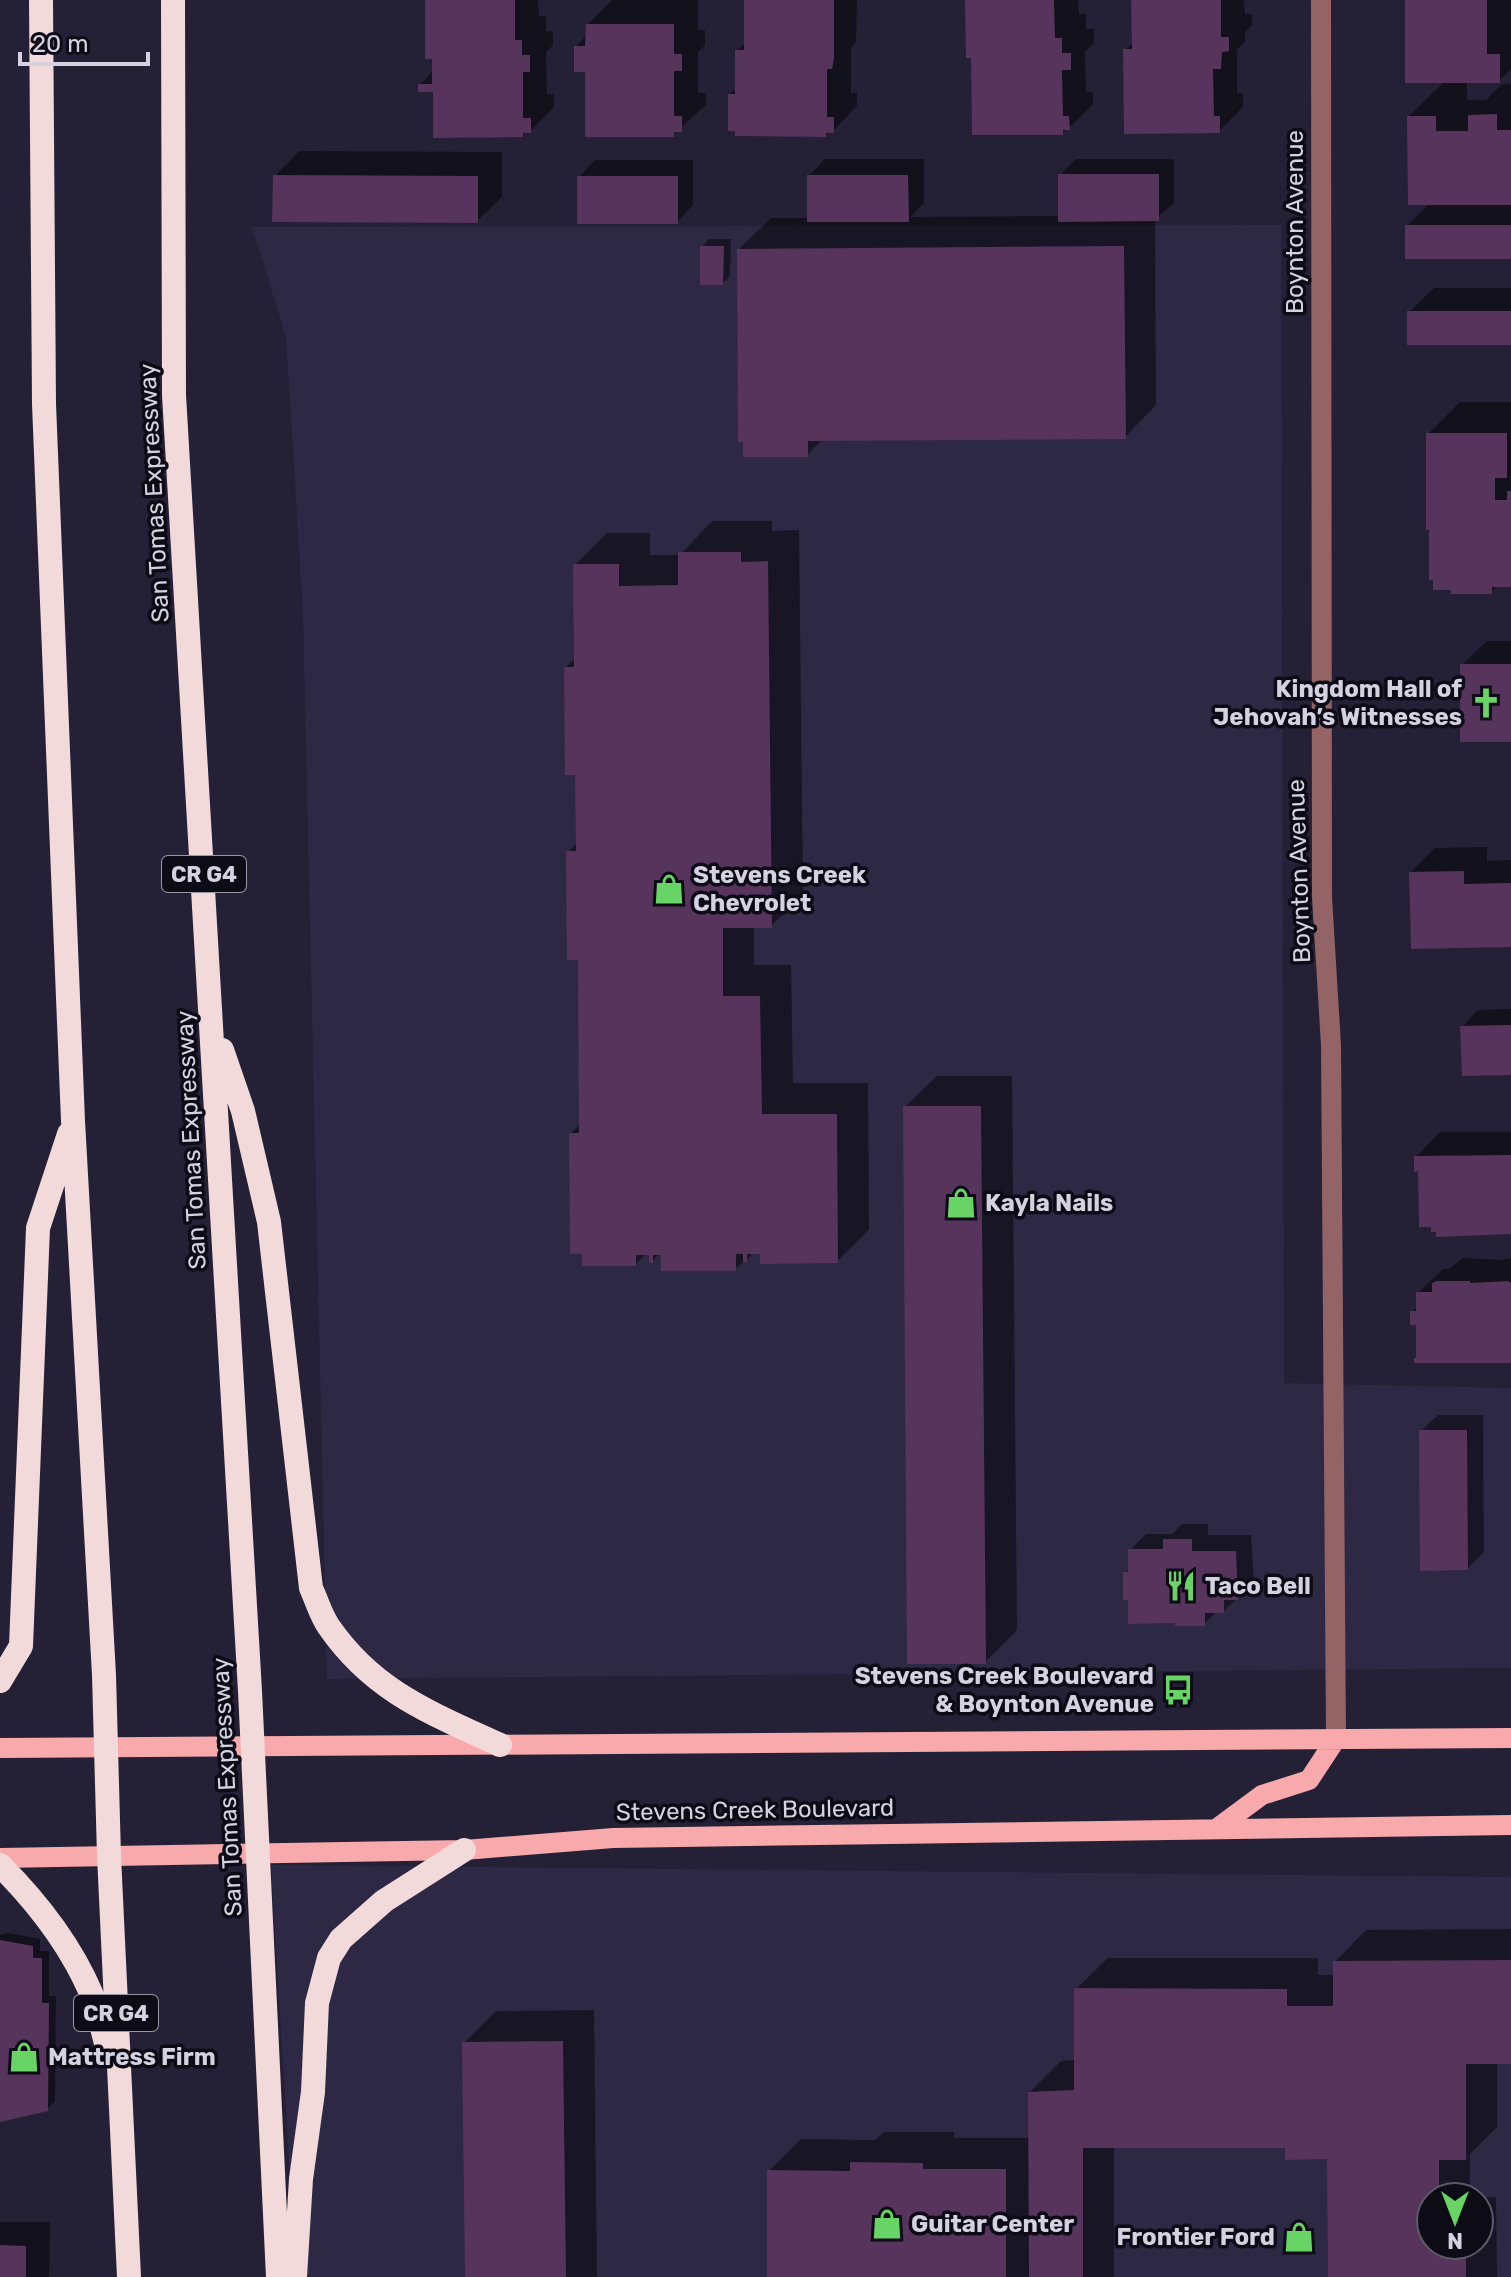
<svg xmlns="http://www.w3.org/2000/svg" width="1511" height="2277" font-family="Rubik,sans-serif">
<style>
.built{fill:#2d2844;fill-rule:evenodd}
.shadow{fill:#0007}
.building{fill:#56345c}
.lines{fill:none;stroke-linecap:round;stroke-linejoin:round}
.minor{stroke:#936365;stroke-width:20}
.major{stroke:#f7a9ab;stroke-width:20}
.highway{stroke:#f2d9da;stroke-width:24}
.labels{text-anchor:middle;stroke-width:7;stroke-linejoin:round;paint-order:stroke}
.shield{fill:#0d0c16;stroke:#9897a4;stroke-width:2}
.shield-label{font-size:22px;font-weight:bold;fill:#d4d2e1}
.street-label{font-size:24px;fill:#d4d2e1;stroke:#0d0c16}
.poi-label{font-size:24px;font-weight:bold;fill:#d4d2e1;stroke:#0d0c16;text-anchor:start}
</style>
<rect width="100%" height="100%" fill="#242036"/>
<path class="built" d="M1281,225L1284,1383L1511,1388V1668L327,1679L303,614L286,337L252,227Z
M271,1865L1511,1877V2277H296ZM1431,2197H1479V2245H1431Z"/>
<path class="shadow" d="M427,0H538L539,16H546V31H553V45L546,52L547,94H554V107L530,131L522,135L435,90L420,85L434,70Z
M612,0H698V30H705V45L698,52V93H706V105L673,135L587,70L576,46L587,35L588,24Z
M746,0H857L856,42L851,48V93H857V106L833,131L825,135L730,94L737,88V51L746,42Z
M967,0H1078L1079,14H1086V29H1094V43L1085,52L1086,92H1093V104L1069,128L1062,133L973,56Z
M1133,0H1244L1245,14H1252V25L1245,32V42L1237,50V93H1243V107L1219,131L1125,50L1134,42Z
M1407,0H1511V69L1499,81H1467V100H1486L1502,84H1511V257L1407,226L1430,203L1409,116L1445,81Z
M299,151L502,152V197L477,221L275,176Z
M825,159H924V203L910,217L1060,216V175L1076,159H1174V203L1155,219L1156,405L1125,437L823,439L807,455L739,249L771,218H809V176Z
M595,160H693V205L677,222L579,177Z
M709,239H731L730,276L723,283L702,247Z
M1434,288H1511V343L1409,312Z
M1460,402H1511V585H1498L1491,592L1428,434Z
M712,521H772V531L799,530L803,894L771,926H754V965H791L793,1083H868L869,1230L837,1261L755,1252L735,1269L663,1251L652,1261L651,1253H646L636,1264L571,1133L581,1123L580,958L568,852L578,842L577,773L566,667L576,657L575,565L607,533H650V555H680Z
M1487,641H1511V740L1462,665Z
M1487,847V861L1511,860V945L1411,872L1435,848Z
M1511,1009V1073L1462,1027L1478,1010Z
M937,1076H1012L1017,1630L985,1662L905,1107Z
M1440,1132H1511V1233L1420,1168L1416,1157Z
M1463,1258L1501,1260L1511,1258V1361L1416,1358L1418,1356V1323L1412,1312L1418,1305V1293L1443,1269H1449Z
M1438,1415H1483L1484,1552L1468,1568L1421,1431Z
M1182,1524H1208V1535H1251L1254,1582L1224,1611H1218L1204,1624L1177,1621L1130,1598L1125,1573L1130,1568V1550L1146,1534H1172Z
M1511,1929V2062H1497V2127L1470,2154V2197H1431V2245H1479V2198L1496,2197L1497,2277H1330L1329,2157L1287,2146H1114V2277H769V2171L801,2139L875,2140L884,2132H954V2138H1030V2092L1061,2061L1076,2060V1989L1108,1958H1318V1975H1335V1962L1366,1930Z
M8,1933L40,1939V1951H49V1996H56L55,2101L47,2109L0,2120V1935Z
M594,2010L597,2277H467L464,2043L496,2011Z
M0,2222H50L49,2277H0Z"/>
<path class="building" d="M425,0H515V40H522V55H530V72H523V118H531V133H523V137L433,138V92H418V84H432V59H425Z
M744,0H834V58L832,69H827V117H834V133H826V137L735,136V131H728V94H735V50H744Z
M965,0H1054L1055,38H1062V53H1071V70H1062L1063,116H1069L1070,130H1063V135H972L971,58H966Z
M1131,0H1221V37H1229V51L1222,52L1221,69H1213L1214,116H1220V133L1124,134L1123,49H1132Z
M1405,0H1487V54H1500V83H1405Z
M586,24H674V54H682V71H674V116H682V132H674V137H585V72H574V46H585Z
M1497,114V130H1511V205H1408L1407,116H1436V131H1468V115Z
M1058,174H1159V221L1058,222Z
M273,175L478,176V223L272,222Z
M807,175H908L909,222H807Z
M577,176H678V224H577Z
M1405,225H1511V259H1405Z
M700,246H724L723,285H700Z
M1124,246L1126,439L808,441V457H743V442H738L737,249Z
M1407,311H1511V345H1407Z
M1426,433H1507V478H1495V500H1507V491H1511V587H1492V594H1451V590H1433V580H1429V530H1426Z
M678,552H741V562L768,561L772,928H723V996H760L762,1114H837L838,1263L760,1264V1254H747V1262H743V1254H736V1271H661V1255H653V1263H649V1255H636V1266H582V1254H570L569,1133H579L578,960H567L566,851H576L575,775H565L564,667H574L573,564H619V586L678,585Z
M1460,664H1511V742H1460Z
M1464,871V884L1511,883V947L1411,949L1409,872Z
M1511,1025V1075L1462,1076L1460,1026Z
M903,1106H981L986,1664H907Z
M1511,1155V1234L1436,1237V1232H1431V1227H1419L1418,1171L1414,1172V1156Z
M1437,1281H1470V1283L1508,1281L1511,1283V1363H1414V1358H1416V1325H1410V1311H1416V1292H1432V1283Z
M1419,1430H1467L1468,1570L1420,1571Z
M1163,1539H1192V1551H1236L1238,1600H1224V1613H1205V1626H1175V1623L1128,1624V1600H1123V1572H1128V1549H1163Z
M0,1940L33,1946V1958H42V2003H49L48,2111L0,2122Z
M1511,1960V2064H1466V2160H1439V2197H1431V2245H1466V2277H1328L1327,2159L1285,2160V2148H1083V2277H1029L1028,2092L1074,2090V1988L1287,1989V2006H1333V1961Z
M563,2041L566,2277H465L462,2042Z
M850,2162L923,2163V2169H1006V2277H767V2170L850,2171Z
M0,2245L26,2246V2277H0Z"/>
<g class="lines">
<path class="minor" d="M1321,0L1322,897L1331,1045L1336,1739"/>
<path class="major" d="M0,1748L1511,1738
M1216,1829L1262,1795L1309,1780L1336,1739
M0,1858L464,1850L613,1838L1511,1825"/>
<path class="highway" d="M41,0L44,404L73,1121L104,1675L109,1856L129,2277
M173,0L174,395L250,1691L278,2277
M222,1050L243,1111L269,1222L311,1588C317,1601 321,1616 329,1627C374,1692 431,1713 500,1745
M0,1681L21,1646L38,1228L69,1134
M0,1865C37,1902 70,1944 91,1993C99,2012 103,2034 109,2054
M295,2277L301,2179L313,2092L317,2003L329,1958L341,1939L384,1901L464,1850"/>
</g>
<defs>
<g id="church-bare" transform="scale(2.4)"><path d="M-1.2-6h2.4v3.5h3.3v2.4h-3.3V6h-2.4V-.1h-3.3v-2.4h3.3Z" fill="#67d465" stroke="#0d0c16" stroke-width="2.5" paint-order="stroke"/></g>
<g id="shop-bare" transform="scale(2.4)"><path d="M-5-2.5h2.3a2.7 3.5 0 0 1 5.4 0H5L5.5 6h-11ZM-1.5-2.5h3a1.5 2.3 0 0 0-3 0Z" fill="#67d465" stroke="#0d0c16" stroke-width="2.5" paint-order="stroke"/></g>
<g id="restaurant-bare" transform="scale(2.4)"><path d="M-5-6h1v4h1v-4h1v4h1v-4h1v5L-1.5 .5V6h-2V.5L-5-1ZM5-6V6H3V1.5H1.5Q1.5-4 5-6Z" fill="#67d465" stroke="#0d0c16" stroke-width="2.5" paint-order="stroke"/></g>
<g id="bus-bare" transform="scale(2.4)"><path d="M-5-6H5V4H4V6H2V4H-2V6H-4V4H-5ZM-3.5-4V0h7V-4ZM-3.5 1.2v1.5H-2V1.2ZM2 1.2v1.5H3.5V1.2Z" fill="#67d465" stroke="#0d0c16" stroke-width="2.5" paint-order="stroke"/></g>
</defs>
<g fill-rule="evenodd">
<use href="#church-bare" x="1486" y="703"/>
<use href="#shop-bare" x="669" y="889"/>
<use href="#shop-bare" x="961" y="1203"/>
<use href="#restaurant-bare" x="1181" y="1586"/>
<use href="#bus-bare" x="1178" y="1690"/>
<use href="#shop-bare" x="24" y="2057"/>
<use href="#shop-bare" x="887" y="2224"/>
<use href="#shop-bare" x="1299" y="2237"/>
</g>
<g class="labels">
<g class="shield">
<rect x="162" y="856" width="84" height="36" rx="6"/>
<rect x="74" y="1995" width="84" height="36" rx="6"/>
</g>
<g class="shield-label">
<text x="204" y="882">CR G4</text>
<text x="116" y="2021">CR G4</text>
</g>
<g class="street-label">
<text transform="translate(1295 222) rotate(-90)" y="8">Boynton Avenue</text>
<text transform="translate(154 493) rotate(-93)" y="8">San Tomas Expressway</text>
<text transform="translate(1299 871) rotate(-92)" y="8">Boynton Avenue</text>
<text transform="translate(191 1140) rotate(-93)" y="8">San Tomas Expressway</text>
<text transform="translate(227 1787) rotate(-93)" y="8">San Tomas Expressway</text>
<text transform="translate(755 1810) rotate(-1)" y="8">Stevens Creek Boulevard</text>
</g>
<g class="poi-label">
<text x="1462" y="697" text-anchor="end">Kingdom Hall of<tspan x="1462" dy="28">Jehovah’s Witnesses</tspan></text>
<text x="693" y="883">Stevens Creek<tspan x="693" dy="28">Chevrolet</tspan></text>
<text x="985" y="1211">Kayla Nails</text>
<text x="1205" y="1594">Taco Bell</text>
<text x="1154" y="1684" text-anchor="end">Stevens Creek Boulevard<tspan x="1154" dy="28">&amp; Boynton Avenue</tspan></text>
<text x="48" y="2065">Mattress Firm</text>
<text x="911" y="2232">Guitar Center</text>
<text x="1275" y="2245" text-anchor="end">Frontier Ford</text>
</g>
</g>
<g transform="translate(1455 2221) rotate(180)"><circle r="38" fill="#0d0c16" stroke="#5d5b67" stroke-width="2"/>
<path d="M0-6L14 30L0 20L-14 30Z" fill="#67d465"/>
<text y="-12" font-size="22" font-weight="bold" text-anchor="middle" fill="#d4d2e1">N</text>
</g>
<path d="M20 52v12h128v-12" fill="none" stroke="#d4d2e1" stroke-width="4"/>
<text x="32" y="52" font-size="24" fill="#d4d2e1" stroke="#0d0c16" stroke-width="6" paint-order="stroke">20 m</text>
</svg>
